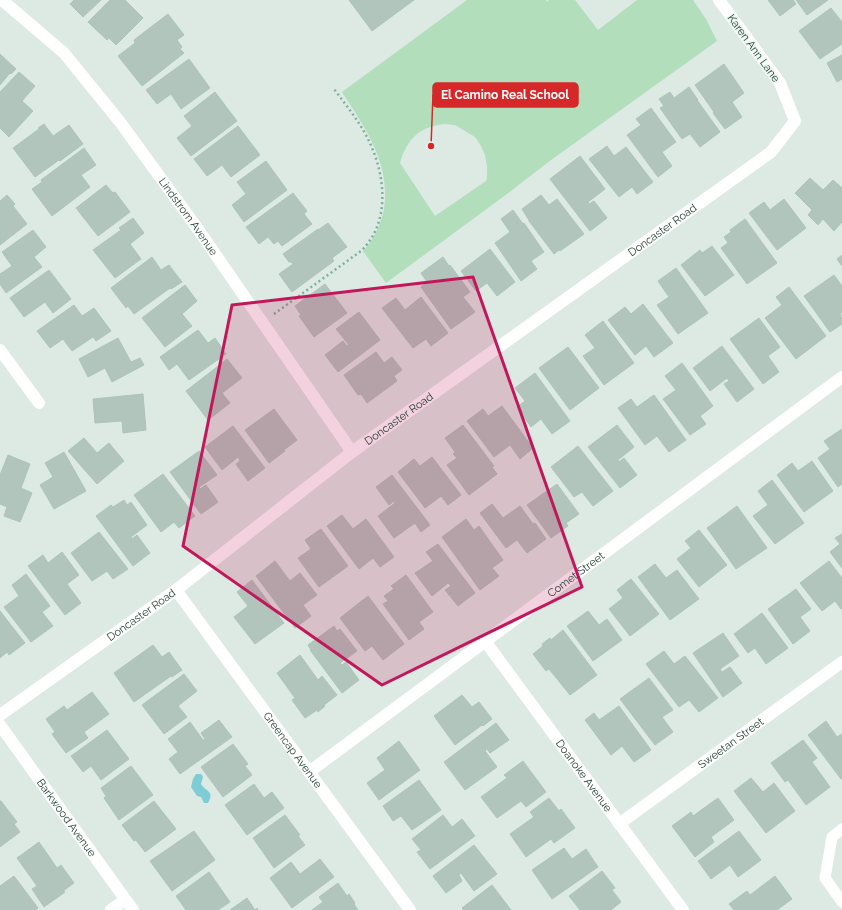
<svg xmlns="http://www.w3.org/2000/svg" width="842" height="910" font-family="Raleway,sans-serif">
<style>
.green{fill:#b2debc;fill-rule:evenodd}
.water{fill:#7eccd5}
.building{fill:#b1c5bc;stroke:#aec4ba}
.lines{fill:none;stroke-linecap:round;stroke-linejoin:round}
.path{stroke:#79b19c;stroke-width:2.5;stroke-dasharray:2 3;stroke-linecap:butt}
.lane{stroke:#fff;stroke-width:11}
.street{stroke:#fff;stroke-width:12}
.marked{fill:#c2185b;fill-opacity:0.2;stroke:#c2185b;stroke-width:3;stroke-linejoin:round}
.labels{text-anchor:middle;stroke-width:3;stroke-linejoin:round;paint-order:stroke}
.street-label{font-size:11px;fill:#1d3a31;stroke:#ecf7f1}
.leader{fill:none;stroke:#d62828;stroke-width:1.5}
.callout-dot{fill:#d62828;stroke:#ecf7f1;stroke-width:1.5}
.callout{fill:#d62828;stroke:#d62828;stroke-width:1.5}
.callout-label{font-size:12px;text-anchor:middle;font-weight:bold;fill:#fff}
</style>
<rect width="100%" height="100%" fill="#dceae3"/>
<path class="green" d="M467,0H546L547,2L549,0H575L598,30L637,0H693L706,19L717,41L551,160L507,194L386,283L363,251C373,241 379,228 383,214C393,167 366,129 342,92ZM444,124L455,125L475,137L481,146L485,155L487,166V178L486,181L435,216L400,163C407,139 419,127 444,124Z"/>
<path class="water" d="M196,774H201L202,775L203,777L201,784C206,792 215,791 208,803H204L201,797L197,796L191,787L193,779Z"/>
<path class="building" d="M74,0H101L83,17L70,4Z
M110,0H125L143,18L116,45L109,38L107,40L88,22Z
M349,0H414L372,31Z
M768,0H793L796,4L780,16Z
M796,0H828L807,15Z
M831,8L842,22V44L820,59L799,31Z
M168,14L184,35L177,40L182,47L180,49L184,53L142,86L118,56L135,43L134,40Z
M0,54L16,69L11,74L10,73L0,85Z
M842,55V79L837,82L827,63Z
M189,59L210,88L181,109L171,94L157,104L146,90Z
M724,64L744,93L732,102L742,117L725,129L713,113L714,112L695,85Z
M19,72L35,86L22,101L33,111L9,137L0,128V92Z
M689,87L698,100H697L720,132L700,147L690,134L682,139L660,108L664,106L659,99L670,92L674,98Z
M215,92L237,121L191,156L177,138L192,126L184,116Z
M651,108L676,142L662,152L672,166L658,177L627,135L641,125L636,119Z
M44,124L53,136L69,125L83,144L60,161L59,160L35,177L13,148L39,129L38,128Z
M238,126L260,155L231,177L222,165L207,176L194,159Z
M607,146L614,156L626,147L653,182L637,194L632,187L619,197L589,159Z
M84,148L96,165L81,175L90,187L52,216L32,189L42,182L41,180Z
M580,156L605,189L588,202L589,204L594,201L607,218L590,231L550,179Z
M266,161L287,190L244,222L232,205L246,194L237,182Z
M810,178L823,190L833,180L842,188V222L834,231L823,219L818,225L808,215L812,210L795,193Z
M106,185L113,193L115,192L130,212L98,236L76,208Z
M293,193L307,211L304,214L312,224L282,246L278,241L274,244L268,237L259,244L246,227Z
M7,195L15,204L13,206L27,224L0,245V201Z
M541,195L549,205L557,199L584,234L560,251L559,250L554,254L529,221V220L522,209Z
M784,199L806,228L777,250L749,213L764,202L770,210Z
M513,210L523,224L524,223L544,252L531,261L537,269L521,281L495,243L510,232L501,219Z
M133,218L144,233L130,244L141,259L115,278L93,250L121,230L119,228Z
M745,219L777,263L747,284L721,248L728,243L724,237L731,232L730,230Z
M328,223L347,247L332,258L334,261L292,292L279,274L293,264L291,262H289L283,254L318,229V230Z
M33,230L46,247L34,257L42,267L6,293L0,284V274L12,266L2,252Z
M712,246L734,275L705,296L681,265L700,250L702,253Z
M490,249L515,282L497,296L487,283L476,291L461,271Z
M842,255V266L837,259Z
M152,257L161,270L169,265L182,282L171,289L170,288L134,314L128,306L126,308L111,288Z
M443,257L449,266L450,265L470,292L463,297L475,312L451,329L421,287L427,282L421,273Z
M676,268L708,313L678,334L657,305L669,297L658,281Z
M49,270L71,299L53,313L45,302L24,317L10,298Z
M834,275L842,286V312L840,314L842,317V324L830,332L804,296Z
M325,284L347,313L314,337L299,316L301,315L295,306Z
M185,285L197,301L182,314L192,326L165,347L142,318Z
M789,287L826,336L796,359L765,318L782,305L776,297Z
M421,297L448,333L431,346L426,339L413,348L382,308L396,298L405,310Z
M643,304L673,343L654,357L646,346L635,355L608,320L625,307L631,314Z
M74,305L82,316L94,308L111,331L96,341L93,337L72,351L63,339L50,348L37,331Z
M359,312L380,340L338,372L325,355L343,341L347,346L349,345L336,329Z
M759,318L780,347L768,356L779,372L763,384L730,339Z
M603,321L634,363L604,385L583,356L595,348L585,335Z
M198,330L208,343L215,338L226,354L189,380L177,364L169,370L160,357Z
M118,338L131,362L140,358L144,365L112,382L105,368L88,377L79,359Z
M722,346L754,389L737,402L724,384L729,381L727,378L710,391L693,368Z
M568,347L599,388L570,410L539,368Z
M376,352L384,363L392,357L402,370L394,376L397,381L367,403L361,394L358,395L344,375Z
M227,359L242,378L222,393L230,403L208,420L186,391Z
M682,363L713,406L700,416L706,424L690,435L663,399L676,390L665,376Z
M535,373L570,421L552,434L541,419L531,427L517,407L525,401L515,388Z
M143,394L146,430L123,433L122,421L95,423L93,399Z
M654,395L686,440L669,452L657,436L645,445L618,408L631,399L637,407Z
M502,406L533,448L520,459L510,445L494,457L467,421L483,409L488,416Z
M274,409L297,440L284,450L285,451L269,463L245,430Z
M463,425L494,466L492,467L497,474L469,495L447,465L457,458L453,454L455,452L445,438Z
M617,425L634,447L618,460L619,462L624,458L637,475L620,488L588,447Z
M233,426L265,468L248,481L236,464L240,461L238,457L222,470L205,447Z
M842,429V484L838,487L818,458L830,449L824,441Z
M84,438L97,453L109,443L124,461L97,484L68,451Z
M578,446L613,491L593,506L582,492L574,497L551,467Z
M199,451L217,475L199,487L200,489L206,485L218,502L201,514L170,472Z
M64,452L86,491L54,509L40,485L53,477L45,463Z
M8,455L30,464L21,488L32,493L20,522L4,516L7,507L0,504V475Z
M432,457L461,495L448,505L441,496L425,508L398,472L414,459L420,466Z
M812,461L833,491L804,512L777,475L792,463L798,471Z
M163,474L195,516L179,528L174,522L161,532L134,495Z
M392,475L430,525L421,532L415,523L394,538L378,516L395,503L394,501L389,505L376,487Z
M772,480L804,523L775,544L753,516L768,505L758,491Z
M557,484L579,514L566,523L568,526L551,538L527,505Z
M124,500L127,505L131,502L147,525L131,537L132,539L137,535L150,553L133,566L96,516L111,505L113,507Z
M492,504L503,518L520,506L533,524L535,523L546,539L527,553L517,540L506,548L480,513Z
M737,506L767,548L736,569L707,528Z
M342,515L353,529L366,519L394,557L380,567L373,558L359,569L327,526Z
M466,519L474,530L479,526L503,560L492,568L499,576L480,590L442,537Z
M321,529L348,566L319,587L298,558L311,549L305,540Z
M699,530L727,565L699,587L677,559L691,548L685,541Z
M99,532L128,569L113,579L107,571L92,581L71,553Z
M842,534V568L830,552L840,544L835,538Z
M438,544L475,593L458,606L445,590L451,586L448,583L432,596L415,573L433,561L426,552Z
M62,552L79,575L67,584L81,603L65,615L28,566L43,555L48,563Z
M275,561L290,581L300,573L317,595L303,605L311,616L295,628L256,576Z
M829,561L842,578V608L841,609L835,601L822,611L800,583Z
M655,564L666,578L677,570L699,599L670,620L638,577Z
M26,574L50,606L42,612L53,626L31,642L4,607L19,596L12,585Z
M406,575L433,612L419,622L424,629L409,640L383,604L388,601L384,596L394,589L391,586Z
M631,579L659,614L630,636L609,609L623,598L617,590Z
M252,580L284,623L255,644L234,617L248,606L237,592Z
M796,589L811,609L800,617L810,631L793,644L768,609Z
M368,596L404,644L383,660L372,646L365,651L340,618Z
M0,611L25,643L9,655L7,652L0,658Z
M588,611L599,625L607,619L622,640L593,661L567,626Z
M762,613L788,648L766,664L755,648L748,653L734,634Z
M334,626L337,631L340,629L357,651L340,663L342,665L346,662L359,680L342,693L310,650H311L308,645Z
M563,630L597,675L570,695L549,669L546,671L533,654L543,646L542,644L550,638L551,640Z
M723,633L739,656L720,669L722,672L730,667L742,683L723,697L693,653Z
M153,645L162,657L169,652L182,670L172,677L171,676L134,702L114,673Z
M664,651L674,664L685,656L718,698L699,712L689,700L679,707L646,664Z
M300,655L318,680L322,676L337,695L324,705L325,706L318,712L317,710L305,718L292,700L295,698L277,673Z
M184,674L197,691L178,706L187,717L164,734L142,705Z
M649,678L673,710L662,717L673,732L655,745L620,699Z
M92,692L109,714L84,732L88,738L66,753L52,734L55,732L46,719L64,706L67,710Z
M462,695L472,707L479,702L492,719L483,726L482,725L455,745L434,716Z
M619,706L651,750L634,762L622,746L611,755L585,720L594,713L599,720Z
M219,720L232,737L180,774L169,759L178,752L168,739L190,722L203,740L205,739L201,733Z
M826,721L837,737L842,734V778L841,779L808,735Z
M496,723L509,740L490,753L487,749L485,751L497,767L465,790L444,762Z
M107,730L129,759L101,780L91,766L83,772L71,756Z
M803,740L817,758L812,762L830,787L806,805L788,780L785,782L771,763Z
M399,741L420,770L379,800L367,783L385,770L377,758Z
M233,744L248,764L245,766L252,775L223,797L201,767Z
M523,761L546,792L526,807L521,801L497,818L481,797L507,778L504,775Z
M131,766L153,795L119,820L104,798L106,796L101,788Z
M751,778L763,792L774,783L795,811L766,833L734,791Z
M419,780L441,810L412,830L401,816L393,821L383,806Z
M254,784L264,798L272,792L284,808L247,835L225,805Z
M549,798L559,811L561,809L575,828L554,843L551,839L526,857L510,834L534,817L530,812Z
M718,798L734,820L711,837L714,842L695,857L672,826L691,812L693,816Z
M0,801H1L17,822L14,824L20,832L0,847Z
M154,801L176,829L145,852L136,840L134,841L122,825Z
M285,815L300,835L298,836L305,845L274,868L253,838Z
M443,815L452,827L462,819L475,836L430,869L417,852L421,850L412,839Z
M194,831L215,860L172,891L150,861Z
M739,831L761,860L738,877L730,865L711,879L698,861Z
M39,842L57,868L61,865L74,883L63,891L65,892L44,907L32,889L37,886L17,858Z
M474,845L497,874L474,891L461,873L459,875L462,881L446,893L433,876Z
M564,848L572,859L586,849L598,867L552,899L532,870Z
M320,859L334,877L292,908L270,878L291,862L300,874Z
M602,871L615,888L612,890L621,902L611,910H580L569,896Z
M209,872L230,902L218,910H186L176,896Z
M14,876L38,908L35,910H0V886Z
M775,876L792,899L777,910H734L729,904L747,891L750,895Z
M338,883L347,896L349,894L355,903L354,904L358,910H312L323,902L319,897Z
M492,885L511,910H464L462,908Z
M247,898L255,910L257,908L258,910H230Z"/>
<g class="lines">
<path class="path" d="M274,314L361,251C392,221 385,172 367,137C358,120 346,105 334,89"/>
<path class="lane" d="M842,829L832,837L825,878L842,902"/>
<g class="street">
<path id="s1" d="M2,0L64,53L120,122L195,225L352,452"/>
<path d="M0,350L39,403"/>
<path id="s2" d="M176,590L410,910"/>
<path id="s3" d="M485,641L683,910"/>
<path id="s4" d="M0,715L176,590L352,452L771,152L795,121L780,83L719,0"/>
<path id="s5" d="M0,725L133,910"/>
<path id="s6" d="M309,772L842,377"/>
<path id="s7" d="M619,824L842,662"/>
<path d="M111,910L125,900"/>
</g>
</g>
<path class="marked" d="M473,277L582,587L382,685L183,546L232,305Z"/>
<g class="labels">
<g class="street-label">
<text transform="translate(754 48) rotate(54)" y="4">Karen Ann Lane</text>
<text dy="4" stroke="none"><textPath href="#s1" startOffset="287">Lindstrom Avenue</textPath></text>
<text dy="4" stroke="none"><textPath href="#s4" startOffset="821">Doncaster Road</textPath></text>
<text dy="4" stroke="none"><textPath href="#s4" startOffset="497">Doncaster Road</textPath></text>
<text dy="4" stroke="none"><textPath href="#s6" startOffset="332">Comet Street</textPath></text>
<text dy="4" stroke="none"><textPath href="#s4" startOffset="173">Doncaster Road</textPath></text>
<text dy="4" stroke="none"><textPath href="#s7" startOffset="138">Sweetan Street</textPath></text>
<text dy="4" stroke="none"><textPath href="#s2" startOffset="198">Greencap Avenue</textPath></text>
<text dy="4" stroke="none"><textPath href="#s3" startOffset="167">Doanoke Avenue</textPath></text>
<text dy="4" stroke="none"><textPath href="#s5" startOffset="114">Barkwood Avenue</textPath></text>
</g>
</g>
<path class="leader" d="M431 146L433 95"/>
<circle class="callout-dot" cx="431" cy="146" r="4"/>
<rect class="callout" x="433" y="83" width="145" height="24" rx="4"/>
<g class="callout-label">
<text x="505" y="99">El Camino Real School</text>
</g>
</svg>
